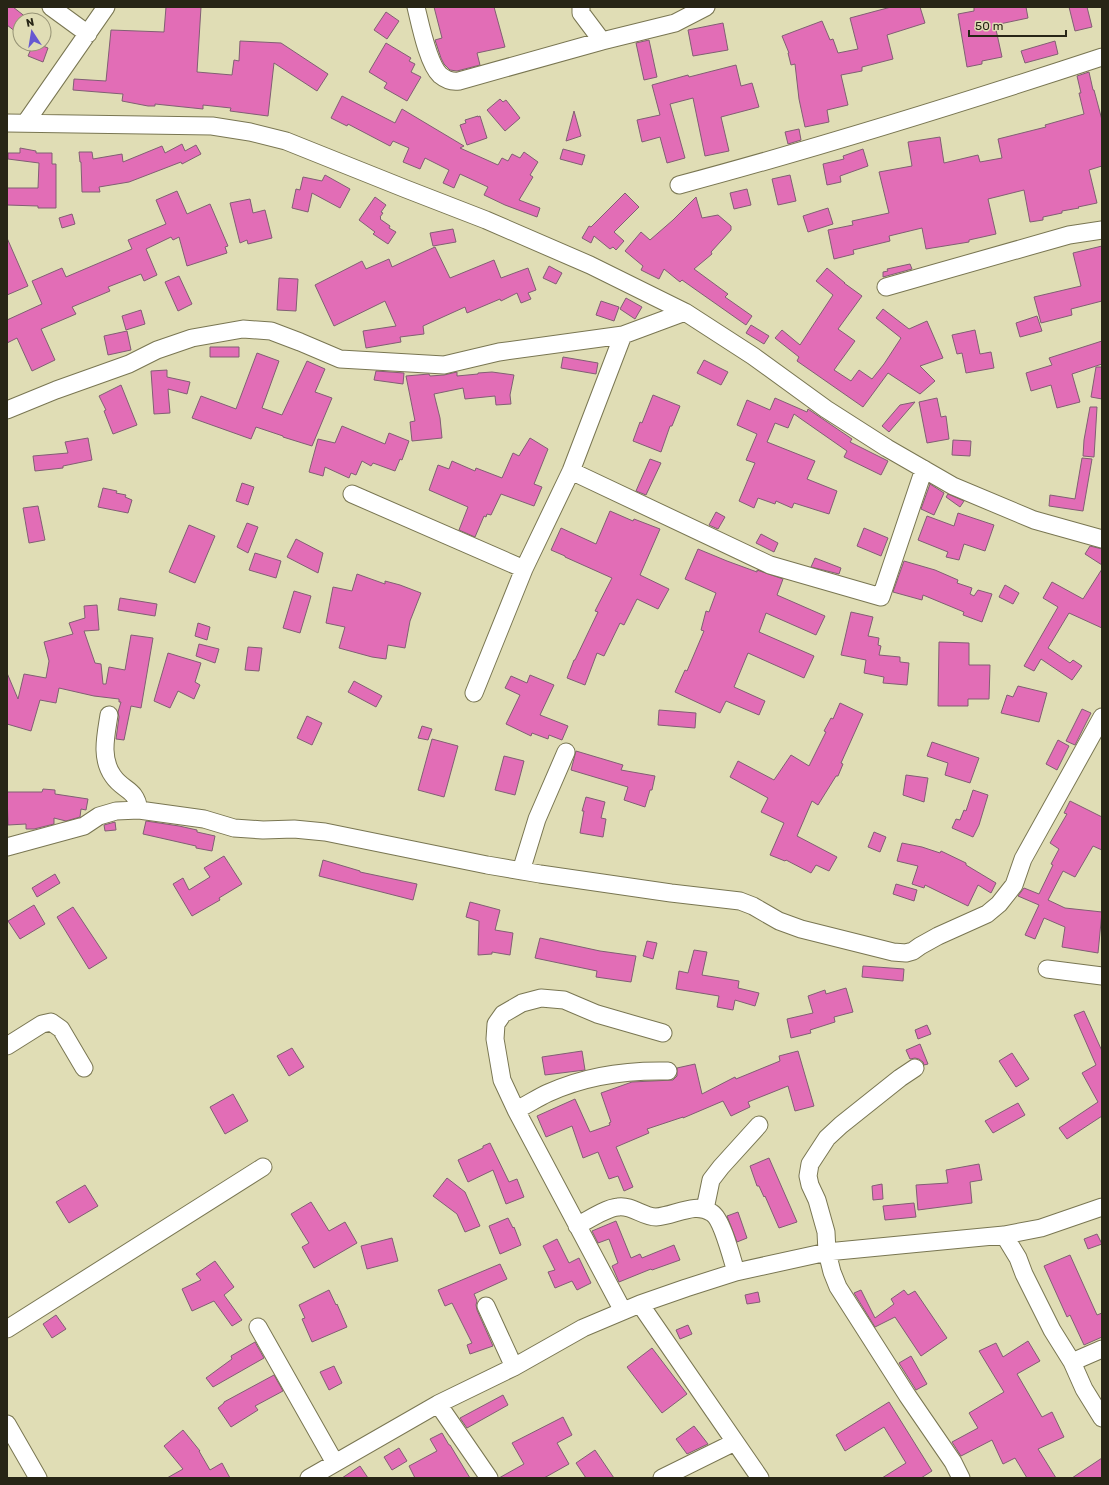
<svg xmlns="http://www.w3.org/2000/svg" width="1109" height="1485" font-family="Rubik,sans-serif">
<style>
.building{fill:#e26db6;stroke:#815f73}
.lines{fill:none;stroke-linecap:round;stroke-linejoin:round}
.minor-casing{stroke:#797652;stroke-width:19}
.minor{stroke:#fff;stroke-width:17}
</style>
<rect width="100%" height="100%" fill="#e0ddb5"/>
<path class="building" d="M7,7H13L27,18L25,20H20V26L16,32L7,25Z
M166,7H201L197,72L232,75L234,60L239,61L240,41L281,43L328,74L317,91L274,63L268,116L230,111L231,108L203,105V109L155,104V106H148L122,101L123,94L73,90L74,79L106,81L111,30L164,32Z
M434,7H494L505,47L477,53L480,65L457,71L450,70L444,64L441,58L435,40L442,38Z
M891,7H920L925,23L887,35L893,59L862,67V71L841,75L848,105L827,110L829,122L805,127L799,99L795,64L791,65L788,53H789L782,36L822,21L830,40L833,39L838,53L858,49L850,18Z
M974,7H1026L1028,18L995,25L1002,57L982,61V64L967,67L958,14L974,11Z
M1069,7H1087L1092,27L1075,31Z
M386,12L399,21L387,39L374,30Z
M723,23L728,50L693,56L688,30Z
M649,40L657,77L644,80L636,43Z
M1055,41L1058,54L1025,63L1021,51Z
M386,43L411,58L409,61L415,64L411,72L421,77L407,101L384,88L387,83L369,72Z
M33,44H38L48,48L43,62L28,56Z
M736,65L741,86L752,83L759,107L721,117L729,151L705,156L693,98L670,104L685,158L667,163L660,137L642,142L637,120L660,115L652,85L688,75L689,77Z
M1089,72L1093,90H1094L1102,120V166L1089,170L1097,203L1078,207L1079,208L1062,211V213L1043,217V220L1030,222L1024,190L988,199L996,234L969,240V242L926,249L922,228L889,236L890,241L853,250L854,254L834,259L828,230L853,225L852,221L889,213L879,172L912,166L908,142L940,137L944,163L978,155L980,162L1002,158L998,139L1046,127L1045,125L1084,114L1079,93H1081L1077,76Z
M342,96L395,123L402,109L464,146L460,148L498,165L502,158L508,161L512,154L520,158L524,152L538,162L530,175L533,177L519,200L540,208L537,217L505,205L484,195L488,187L460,174L454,188L443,183L449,170L425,158L420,169L403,162L409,148L393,141L390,146L348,124L347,126L331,118Z
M500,99L503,102L506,100L520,118L505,131L487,110Z
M574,111L581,136L566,141Z
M478,116V117L480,116L487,138L467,145L460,125L466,123L465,120Z
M799,129L801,140L788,144L785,132Z
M182,144L185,151L196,145L201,154L182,164L181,162L129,182L99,187L100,192H82L81,162H80L79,152H92L93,159L122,154L123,162L162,146L165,153Z
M20,148L36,151V153H52V164H56V208H38V206L7,205V188H38L39,163L8,159V153H20Z
M563,149L585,155L582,165L560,159Z
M863,149L868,166L840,176L841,182L827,185L823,164L844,159L843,156Z
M325,175L350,189L340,208L312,193L308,212L292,208L296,189L300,190L303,177L322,181Z
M790,175L796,201L778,205L772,179Z
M747,189L751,205L734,209L730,193Z
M177,191L187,214L210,204L228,246L225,247L227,253L187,266L179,237L173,240L171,237L146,249L157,275L144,281L141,274L108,287L110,291L72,307L76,314L41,329L55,360L32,371L17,338L7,343V320L42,304L32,281L62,268L66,277L132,249L128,240L166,224L156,200Z
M625,193L639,207L614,232L624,241L616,250L613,247L610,249L594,236L591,243L582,238L589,226L591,227Z
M375,197L386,205L381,212L383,213L380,217L381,218L380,219L390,226L389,228L396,232L388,244L373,234L375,232L359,220Z
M696,197L702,218L718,215L731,226V230L711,252L712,254L694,269L728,294L725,297L752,316L746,325L682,280L680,282L664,269L659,279L641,270L643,266L625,251L641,232L650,240L673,220Z
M250,199L253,213L265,210L272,238L248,244L247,240L240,243L230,203Z
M828,208L833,224L808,232L803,216Z
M72,214L75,224L62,228L59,218Z
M453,229L456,242L433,246L430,233Z
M7,238L28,286L7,295Z
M1102,246V301L1071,309L1072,315L1041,323L1034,297L1081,286L1073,253Z
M435,247L450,278L494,260L501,278L528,268L536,290L528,293L531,299L521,303L517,293L501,301L500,299L467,313L465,307L423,326L424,334L400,337L401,342L366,348L363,331L396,326L385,301L334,326L315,285L362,261L366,269L389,259L392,267Z
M910,264L912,269L883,277V272L888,271L887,269Z
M549,266L562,273L556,284L543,278Z
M827,268L845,283H844L862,296L838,329L855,341L834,370L851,381L859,370L872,379L884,364L901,338L876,318L883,309L909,329L927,321L943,358L920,366L935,381L920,394L888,373L863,407L797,361L799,357L775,338L782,330L800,345L833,295L816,281Z
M179,276L192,304L178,311L165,282Z
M279,278L298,279L296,311L277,310Z
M626,298L642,307L635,319L620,309Z
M601,301L619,307L614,321L596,315Z
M141,310L145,324L126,330L122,316Z
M1037,316L1042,331L1020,337L1016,323Z
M751,325L769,336L764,344L746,333Z
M975,330L980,354L991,352L994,368L966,373L962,353L957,354L952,335Z
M127,331L131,350L108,355L104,336Z
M1102,341V364L1072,374L1080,402L1057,408L1051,385L1031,391L1026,373L1052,365L1049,358Z
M210,347H239V357H210Z
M257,353L279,361L262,408L282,415L307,361L325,369L315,392L332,398L312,446L283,437V436L256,427L251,439L192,418L201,396L236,409Z
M563,357L598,363L596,374L561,368Z
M704,360L728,372L721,385L697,373Z
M1096,367H1102V399L1091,397Z
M167,370V377L190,382L187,394L168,389L170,413L154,414L151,371Z
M376,371L404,373L403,384L374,380Z
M457,372V376L478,374V373L492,372L514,375L510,395L511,404L496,405L495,396L465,399L463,388L434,394L440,418L442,438L412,441L410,422L415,421L406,376L429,374L430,376L444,375Z
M121,385L137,425L113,434L104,411L106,410L99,396Z
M653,395L680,406L672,426H670L661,452L633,441L640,422L642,423Z
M775,398L807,412L808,409L852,439L850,442L888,461L881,475L844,457L847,451L794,414L788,428L775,423L767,442L815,461L807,479L837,491L829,514L794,503L792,508L776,501L775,504L758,498L754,508L739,501L755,463L746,460L757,434L737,425L747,400L770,410Z
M937,398L941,417L946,416L949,439L927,443L919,402Z
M915,402L889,432L882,426L900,405Z
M1090,407H1097L1094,457L1083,456L1084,440Z
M342,426L385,444L389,433L409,441L402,460L400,459L395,471L373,463L371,466L362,461L356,475L351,473L349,478L325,467L323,476L309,472L318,439L335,443Z
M88,438L92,460L63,466V468L35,471L33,456L68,453L65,442Z
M530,438L548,449L534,484L542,487L534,506L501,494L491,515L487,514L486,517L484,516L475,537L459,530L468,507L429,490L438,465L449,469L452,461L475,471L476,468L502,478L513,453L519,456Z
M953,440L971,441L970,456L952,455Z
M1082,458L1092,459L1083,511L1049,506L1050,495L1075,499Z
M650,459L661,463L646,495L636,491Z
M242,483L254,487L248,505L236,501Z
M930,484L944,493L934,515L921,509Z
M103,488L117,491L116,493L126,495L125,497L132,500L128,513L98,507Z
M948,494L964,501L960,507L946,497Z
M38,506L45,540L29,543L23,508Z
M610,511L633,521L634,519L660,529L640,575L669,589L658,609L637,599L624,625L620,623L604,656L597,653L585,685L567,678L574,660H575L598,612L595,611L612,578L565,557V556L551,550L561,528L596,544Z
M716,512L725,517L718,529L709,525Z
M958,513L994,525L985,551L964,544L959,560L946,557L948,552L918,540L927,516L954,526Z
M247,523L258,527L248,553L237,547Z
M189,525L215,536L195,583L169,572Z
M864,528L888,538L881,556L857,546Z
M761,534L778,543L774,552L756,543Z
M296,539L323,553L318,573L287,557Z
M1090,546L1102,549V565L1085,554Z
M698,549L727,561L757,572V570L783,579L777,595L825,616L816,635L766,613L759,632L814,656L804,678L748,653L734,687L765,701L759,715L726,701L720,713L675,692L685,670L687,671L704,631L701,630L706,611L709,612L716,593L685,579Z
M255,553L281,561L276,578L249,570Z
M815,558L841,568L839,574L811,567Z
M904,561L935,570L958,580L957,583L972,588L970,594L974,596L978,590L992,594L982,622L963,615L964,612L923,595L922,600L893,592Z
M1102,569V628L1069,613L1048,648L1070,663L1073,660L1082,666L1072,680L1041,659L1034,671L1024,666L1058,607L1043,598L1052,582L1083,599Z
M357,574L385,584V581L400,585L421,593L410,621L405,648L388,645L386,659L372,657L339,648L345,627L326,623L333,587L352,591Z
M1005,585L1019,593L1013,604L999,597Z
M294,591L311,596L300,633L283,628Z
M120,598L157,604L155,616L118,610Z
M97,605L99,630L84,631L95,663L101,664L103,684H106L109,667L125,670L131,635L153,638L141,708L131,706L124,740L116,739L119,717L118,712L121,702H119V699L94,696L59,688L56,703L40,700L31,731L7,724V673L18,699L24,674L46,678L49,661L44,642L73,634L69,623L85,618L84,606Z
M851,612L873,617L868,636L879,638L878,645L881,646L879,655L900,657V662L909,663L907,685L883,683L884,677L864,673L866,660L841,655Z
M198,623L210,627L207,640L195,636Z
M939,642L969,643V665H990L989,699H968V706H938Z
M199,644L219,649L215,663L196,656Z
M248,647L262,648L259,671L245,670Z
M168,653L201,663L195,682L200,685L194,699L178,691L170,708L154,701Z
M530,675L554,685L540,715L568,726L562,740L549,735L548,739L532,733L531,736L506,724L520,695L505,688L511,676L527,683Z
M354,681L382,696L376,707L348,692Z
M1018,686L1047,693L1039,722L1001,713L1007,695L1013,697Z
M840,703L863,714L841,763L843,764L838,776H836L818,805L812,801L797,836L837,857L829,871L816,865L811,873L786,860L785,861L770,855L784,823L761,812L768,798L730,777L738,761L774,780L791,755L809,766L826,732L824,731L831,718L833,719Z
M1082,709L1091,713L1075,745L1066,741Z
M659,710L696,713L695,728L658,725Z
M307,716L322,723L312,745L297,738Z
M422,726L432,729L428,740L418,738Z
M432,739L458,746L444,797L418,790Z
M1058,740L1069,746L1057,770L1046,764Z
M932,742L979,758L970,783L945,775L948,763L927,756Z
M576,751L623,765L621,770L655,776L652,790H650L645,807L624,800L628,787L571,770Z
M504,756L524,761L515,795L495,790Z
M906,775L928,778L924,802L903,795Z
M43,789L55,790V794L88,799L86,810L81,809L80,817L66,821L54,818V824L34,829H26V824L8,825L7,792H42Z
M973,790L988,795L979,825L973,837L952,828L956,819L960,820L964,810L966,811Z
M586,797L605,802L601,818L606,819L603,837L580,833L584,811H582Z
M1070,801L1102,817V850L1093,846L1075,877L1063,871L1048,900L1065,908L1102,912L1098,953L1062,947L1065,927L1044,918L1035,939L1025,935L1039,905L1018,896L1024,888L1039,894L1053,865L1051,864L1059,849L1050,843L1067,814L1064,813Z
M146,821L179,826L197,830V832L215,836L212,851L196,848V846L143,834Z
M115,822L116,830L105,831L104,825Z
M874,832L886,837L880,852L868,847Z
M902,843L922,847L940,853L941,851L966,863V865L996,883L991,893L978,885L968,906L925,885L924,888L912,884L918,866L897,861Z
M224,856L242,884L219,898L220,900L192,916L173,884L183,878L189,890L210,877L204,868Z
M323,860L360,871V872L417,884L413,900L319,876Z
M55,874L60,883L37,897L32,888Z
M896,884L917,890L914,901L893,894Z
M470,902L500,910L495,930L513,933L510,955L492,952V954L478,955L479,921L466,917Z
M34,905L45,924L20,939L8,921Z
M73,907L107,958L89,969L57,917Z
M540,938L600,951L636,956L631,982L596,977L597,971L535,958Z
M647,941L657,943L653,959L643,956Z
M694,950L707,952L702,975L739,981L738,988L759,993L755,1006L735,1000L733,1010L717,1007L719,996L676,989L679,971L688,973Z
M863,966L904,969L903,981L862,977Z
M846,988L853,1012L834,1017L835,1022L810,1030L811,1033L791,1038L787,1019L813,1013L808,996L825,990L826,994Z
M1084,1011L1102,1051V1116L1067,1139L1059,1128L1098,1102L1082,1073L1096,1065L1074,1015Z
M927,1025L931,1034L918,1039L915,1030Z
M920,1044L928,1064L924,1065L923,1062L919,1059L915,1058L910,1059L906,1050Z
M292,1048L304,1067L289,1076L277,1056Z
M582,1051L585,1070L545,1075L542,1057Z
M798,1051L814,1106L795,1111L788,1086L748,1102L750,1107L731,1116L723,1101L683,1118V1117L647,1129L649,1133L616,1147L633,1187L624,1191L618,1176L609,1179L598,1152L583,1158L572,1126L546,1137L537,1116L575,1099L590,1132L610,1125L609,1123L611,1122L601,1093L632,1082L673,1080L677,1076V1068L695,1064L702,1094L735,1077L736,1079L780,1061L779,1056Z
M1012,1053L1029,1079L1016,1087L999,1061Z
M233,1094L248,1121L225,1134L210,1107Z
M1018,1103L1025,1115L993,1133L985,1121Z
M490,1143L509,1182L517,1179L524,1197L506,1204L493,1170L468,1182L458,1160L483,1148V1146Z
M769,1158L797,1222L779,1228L765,1196L764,1197L759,1186H757L750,1166Z
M979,1164L982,1180L970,1182L972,1203L918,1210L916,1185L948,1183L946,1170Z
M447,1178L465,1192L480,1226L465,1232L457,1214L433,1196Z
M882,1184L883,1199L873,1200L872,1186Z
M85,1185L98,1206L69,1223L56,1202Z
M311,1202L329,1231L345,1222L357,1243L314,1268L302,1247L309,1243L291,1214Z
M914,1203L916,1217L885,1220L883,1206Z
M738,1212L747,1238L737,1242L727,1216Z
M508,1218L513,1228L514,1227L521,1245L500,1254L489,1226Z
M616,1221L631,1258L640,1254L642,1258L674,1245L680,1260L652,1270L651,1269L619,1282L612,1266L618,1263L609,1239L598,1243L592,1231Z
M1097,1234L1102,1244L1088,1249L1084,1239Z
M392,1238L398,1261L367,1269L361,1246Z
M557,1239L569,1263L579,1258L591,1283L577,1290L572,1281L555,1288L548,1272L555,1270L543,1246Z
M1070,1255L1097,1315L1102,1313V1337L1084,1345L1070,1315L1067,1317L1044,1266Z
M215,1261L234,1287L224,1295L242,1320L232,1326L214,1301L192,1311L182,1289L201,1280L196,1274Z
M500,1264L507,1279L474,1294L477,1301L476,1305L477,1310L493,1346L470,1354L467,1345L472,1343L452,1303L445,1306L438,1290Z
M329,1290L336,1305L337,1304L347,1327L312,1342L302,1319L305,1318L299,1305Z
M861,1290L875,1318L894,1304L891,1299L904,1290L908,1295L915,1291L947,1338L921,1356L895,1317L875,1327L854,1293Z
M758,1292L760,1302L747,1304L745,1295Z
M56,1315L66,1329L52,1338L43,1324Z
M688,1325L692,1334L680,1339L676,1330Z
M1028,1341L1040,1361L1017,1374L1042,1417L1052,1412L1064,1437L1038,1449L1056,1478H1027L1015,1458L1003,1464L992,1440L961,1456L952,1442L978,1428L969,1413L1004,1392L979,1351L996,1343L1003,1357Z
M255,1342L264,1358L213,1387L206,1378L232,1359L231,1356Z
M652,1348L687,1394L662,1413L627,1367Z
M911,1356L927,1384L916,1390L899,1363Z
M334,1366L342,1383L329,1390L320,1372Z
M274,1375L283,1391L255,1406L258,1410L231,1427L218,1408L224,1403V1402Z
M503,1395L508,1405L467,1428L460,1418Z
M889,1402L932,1471L921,1478H882L906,1463L884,1427L845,1451L836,1435Z
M563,1417L572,1435L557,1443L569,1464L544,1478H499L524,1464L512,1443Z
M694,1426L708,1444L687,1454L676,1439Z
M183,1430L200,1451H199L210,1470L222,1463L230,1478H167L183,1469L164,1446Z
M442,1433L449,1445H450L470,1478H415L409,1466L437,1451L430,1439Z
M399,1448L407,1461L392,1470L384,1457Z
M595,1450L614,1478H586L576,1463Z
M1102,1458V1478H1072Z
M360,1466L368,1478H342Z"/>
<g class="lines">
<g class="minor-casing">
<path id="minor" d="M51,7L88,34
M416,7C420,23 428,64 440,75C446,80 452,82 459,81L602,41L675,23L706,7
M581,7V13L602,41
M26,122L106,7
M7,123L212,126L250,132L286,141L406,189L486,220L590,265L685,312L753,356L826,409L887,448L953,486L1034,520L1102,539
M679,185C821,147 962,103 1102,57
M886,287L1069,235L1102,230
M7,410L56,390L129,364L157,350L192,338L243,329L271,331L300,342L340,359L444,365L499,352L623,335L685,312
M571,471L770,565L881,597L924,469
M352,494L524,569
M474,693L524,569L571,471L623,335
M109,715C106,735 100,758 113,776C123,791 136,788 139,810
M7,847L84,826L99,816L116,811L139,810L204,819L234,828L263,830L294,829L325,832L487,865L540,874L671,893L740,901L753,906L779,921L801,929L893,952L906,953L913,951L920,946L938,936L987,914L999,904L1014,885L1023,859L1102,717
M521,871L537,819L566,752
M1047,969L1102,976
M7,1046L42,1024L51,1022L61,1029L84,1068
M915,1068L900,1078L841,1125L827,1138L810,1164L808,1176L810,1185L817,1200L826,1232L827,1252L832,1272L838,1287L907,1395L953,1462L961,1478
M516,1110C527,1105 537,1098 548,1093C587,1075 626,1070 668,1071
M705,1209L711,1180L721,1167L759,1125
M577,1226C588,1220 606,1208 618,1207C632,1205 643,1217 656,1217C675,1216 695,1201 712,1213C722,1219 732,1259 736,1272
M1004,1235L1018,1258L1024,1274L1052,1330L1072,1362L1084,1389L1102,1418
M640,1304L760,1478
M486,1306L514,1367
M623,1311L516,1110L502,1080L495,1039L496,1024L503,1014L522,1003L541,998L564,1000L597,1014L663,1033
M258,1327L335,1463
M7,1329L263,1167
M1072,1362L1102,1349
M438,1404L489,1478
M7,1424L38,1478
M309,1478L438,1404L514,1367L583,1328L640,1304L686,1288L736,1272L827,1252L1004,1235L1041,1228L1102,1207
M662,1478L735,1442"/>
</g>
<use href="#minor" class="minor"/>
</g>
<rect width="1109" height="1485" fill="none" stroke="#272516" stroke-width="16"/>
<g transform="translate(32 32) rotate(348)"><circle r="19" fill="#e0ddb5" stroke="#969375"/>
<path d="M0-3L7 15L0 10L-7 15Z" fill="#6658d1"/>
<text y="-6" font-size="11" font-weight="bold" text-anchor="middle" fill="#272516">N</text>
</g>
<path d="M969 30v6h97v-6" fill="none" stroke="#272516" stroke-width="2"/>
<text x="975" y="30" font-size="12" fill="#272516" stroke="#e0ddb5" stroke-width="3" paint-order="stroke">50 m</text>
</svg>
